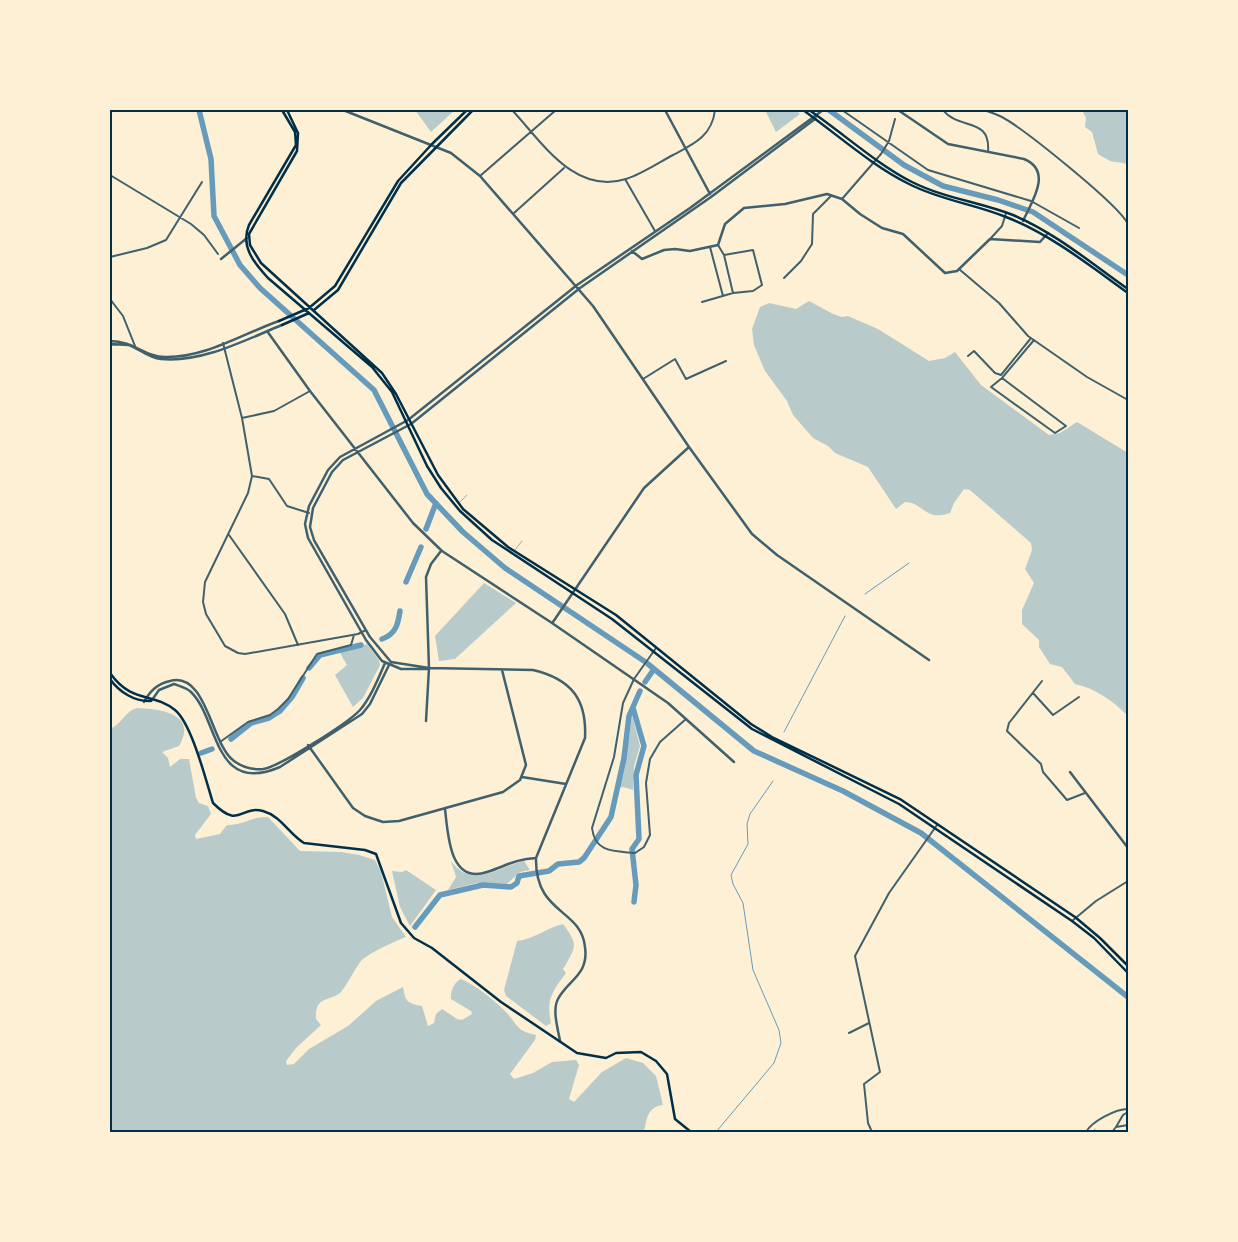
<svg xmlns="http://www.w3.org/2000/svg" width="1238" height="1242" font-family="'Noto Serif',serif">
<style>
.green{fill:#b9caca}
.lines{fill:none;stroke-linecap:round;stroke-linejoin:round}
.stream{stroke:#669bbc;stroke-width:1}
.river{stroke:#669bbc;stroke-width:5.5}
.service{stroke:#3f606c;stroke-width:0.5}
.minor{stroke:#3f606c;stroke-width:2}
.tertiary{stroke:#3f606c;stroke-width:2.5}
.secondary{stroke:#003049;stroke-width:2.5}
.neatline{fill:none;stroke:#003049;stroke-width:2}
</style>
<rect width="100%" height="100%" fill="#fdf0d5"/>
<path class="green" d="M415,110H455L431,132Z
M765,110H796L800,114L776,132Z
M1082,110H1128V164L1110,161L1098,154L1092,132L1085,127L1086,118Z
M809,301L833,314L842,317L848,316L878,329L929,361L945,358L955,352L981,385L1049,435L1060,433L1077,422L1128,453V716C1113,701 1095,688 1075,684L1062,667L1050,664L1039,647V640L1022,624V610L1034,583L1025,569L1032,550L1031,543L970,490L964,489L954,503L950,513C925,522 923,502 905,502L896,509L868,467L835,453L828,446L813,438L793,415L787,401L765,371L754,345L752,329L760,307L769,303L796,309Z
M484,583L516,603L455,659L439,661L435,636Z
M367,644L379,660L380,665L363,698L353,707L335,675L347,665L340,653Z
M137,708C160,709 198,713 179,746L162,752L168,758L170,767L180,759H189L196,798L199,803L208,806L211,814L195,835L196,839L220,834L227,825C241,826 253,816 268,817L300,851L341,852L359,855L375,860L381,872L392,917L406,937C396,941 368,953 361,961C356,967 344,990 340,993C327,1002 315,996 316,1019L321,1025L296,1048L286,1061L287,1065L294,1064L309,1049L348,1026L376,1001L403,987C405,1000 407,1004 422,1006L428,1026L434,1023L436,1014L442,1009L457,1019L462,1020L472,1014L471,1011L451,999C450,992 454,982 461,979C477,986 494,1000 506,1012C518,1025 516,1031 536,1035L535,1040L510,1074L514,1079L533,1073L552,1062L576,1060L579,1065L569,1099L574,1102L602,1072L626,1058L643,1063L656,1076L663,1105C647,1107 647,1119 644,1132H110V729C122,724 125,711 137,708Z
M632,715L640,746L634,766L633,790L623,787L619,788L627,754Z
M451,861C472,890 497,867 524,861L530,870L520,872L507,884L477,883L448,890L456,877Z
M406,870L436,890L410,926L400,907L392,871L402,872Z
M563,924C579,945 576,947 563,969L566,973C552,992 546,999 551,1023L546,1026L506,996L504,990L517,941C535,939 546,928 563,924Z"/>
<g class="lines">
<path class="stream" d="M865,594L909,563
M784,732L845,616
M716,1132L774,1063L781,1043L779,1030L753,970L743,903L733,884L731,875L748,844L747,824L750,814L773,781
M1093,1132L1095,1129"/>
<path class="river" d="M199,110L211,159L214,216L240,265L260,288L374,390L427,494L463,532L505,568L644,661
M829,110L904,165L943,186L998,200L1033,212L1128,275
M426,529L436,503
M406,582L421,547
M382,639C396,634 398,624 400,611
M648,664L754,751L843,791L921,833L1128,997
M309,668L320,655L361,645
M645,682L654,669
M633,708L644,746L636,775L639,839L632,849L636,885L634,902
M231,739L251,723L269,718L280,711L292,697L303,678
M201,753L212,749
M415,927L440,895L483,885L511,887L517,883L519,876L549,871L558,864L579,862L584,858L611,817L624,758L629,716L640,691"/>
<path class="service" d="M459,503L467,495
M515,550L522,541"/>
<path class="minor" d="M512,110C542,142 574,195 626,179C642,174 658,163 673,155C694,144 712,136 715,110
M842,110L928,170L1031,201L1079,228
M943,110C959,131 991,116 988,152
M984,110C990,112 996,114 1002,117C1024,129 1118,204 1128,224
M110,175L191,224L204,235L218,254
M480,176L556,110
M625,179L655,231
M842,199L881,154L889,141L895,119
M514,213L564,168
M991,238L1002,226L1006,213
M718,245L724,255L733,293L753,291L762,285L753,250L724,255
M710,247L723,296
M110,257L147,248L166,240L202,182
M959,269L999,303L1028,336L1087,377L1128,400
M784,278L801,261L812,244L813,214L831,196
M110,299L123,316L135,346
M702,302L733,293
M223,343L242,418L252,476L248,493L205,582L203,602L206,614L225,646L238,653L245,654L358,634L366,630
M968,356L974,351L995,373L1001,375L1031,338
M1002,378L991,387L1055,433L1066,426L1002,378L1034,340
M643,379L675,359L686,379L726,361
M242,418L274,411L310,391
M252,476L269,479L287,506L309,513
M229,535L285,614L298,645
M656,648L634,679L623,703L614,757L592,828C595,853 614,851 635,853L644,847L650,835L646,783L650,759L660,742L686,719
M1042,681L1009,723L1007,731L1041,764L1043,772L1067,800L1085,793
M1033,693L1053,715L1079,697
M220,742L248,722L270,715L278,709L288,699L317,654L351,645L354,635
M1072,921L1096,901L1128,881
M849,1033L869,1023
M1116,1127L1123,1115L1128,1112
M872,1132L868,1123L864,1084L880,1072L855,956L889,893L937,825
M1086,1132C1092,1121 1116,1109 1128,1109
M1112,1132L1116,1127L1128,1125"/>
<path class="tertiary" d="M343,110L451,153L480,176L593,306L689,447L752,534L777,555L929,660
M665,110L710,194
M898,110L948,144L1024,159C1053,171 1032,201 1023,221
M632,251L642,259L664,250L675,249L690,251L718,245L725,224L744,208L785,204L827,194L842,199L860,214L882,228L903,234L945,273L957,271L990,239L1040,242L1048,233
M221,259L247,238
M267,331L310,391L413,523L442,551L552,623L668,703L734,762
M110,341C134,341 145,357 165,357C205,358 242,334 279,321
M110,344C116,345 123,344 129,345C140,349 148,358 161,359C202,363 245,340 282,325
M553,622L644,488L689,447
M428,669H401L382,661L366,640L308,538L305,524L309,506L328,470L340,457L408,420L577,285L690,208L823,110
M152,700L159,690L174,684C179,686 187,688 191,692C219,719 213,796 280,767L362,714L370,704L389,665
M144,702C150,691 157,684 170,681C207,671 211,745 234,761C242,767 252,770 263,769C279,767 348,723 360,710C371,697 378,679 385,663
M426,721L429,668L426,577L431,564L441,551
M308,745L353,808L365,816L383,822L399,821L503,792L520,780L526,765L502,670
M1070,772L1128,848
M522,777L566,784
M445,809C448,833 449,885 487,872C506,866 515,859 536,858
M560,1041C558,1029 552,1010 558,999C568,980 589,975 585,947C581,908 535,915 536,858L585,738C587,699 571,679 533,670L429,668L391,662L370,637L314,540L310,527L313,508L332,472L343,460L411,424L580,288L711,197L815,119L816,115"/>
<path class="secondary" d="M282,110L295,132L296,145L249,225C240,246 254,263 268,278L372,367L392,392L427,466L441,488L460,511L492,540L612,619L752,729L899,804L1072,921L1094,938L1128,973
M287,110L298,133L297,151L249,234L250,245L261,263L382,373L396,394L438,475L463,509L508,547L616,615L751,724L772,737L900,799L1075,917L1100,938L1128,966
M803,110C838,135 871,165 909,184C940,200 974,204 1006,217C1050,234 1089,265 1128,293
M809,110C843,133 875,163 912,182C944,198 979,202 1013,215C1054,232 1091,263 1128,289
M314,310L338,290L401,183L473,110
M279,321L309,308L335,286L398,181L432,144L467,110
M282,325L309,313
M110,673C132,704 153,692 175,710C192,724 206,781 213,803C240,830 240,805 263,811C281,816 289,834 304,843L365,850L376,854L401,923L414,938L432,948L501,1002L577,1053L606,1058L616,1053L641,1052L656,1061L667,1074L675,1119L691,1132
M110,679C119,692 135,702 151,701"/>
</g>
<rect width="1238" height="1242" fill="none" stroke="#fdf0d5" stroke-width="222"/>
<rect x="111" y="111" width="1016" height="1020" class="neatline"/>
</svg>
